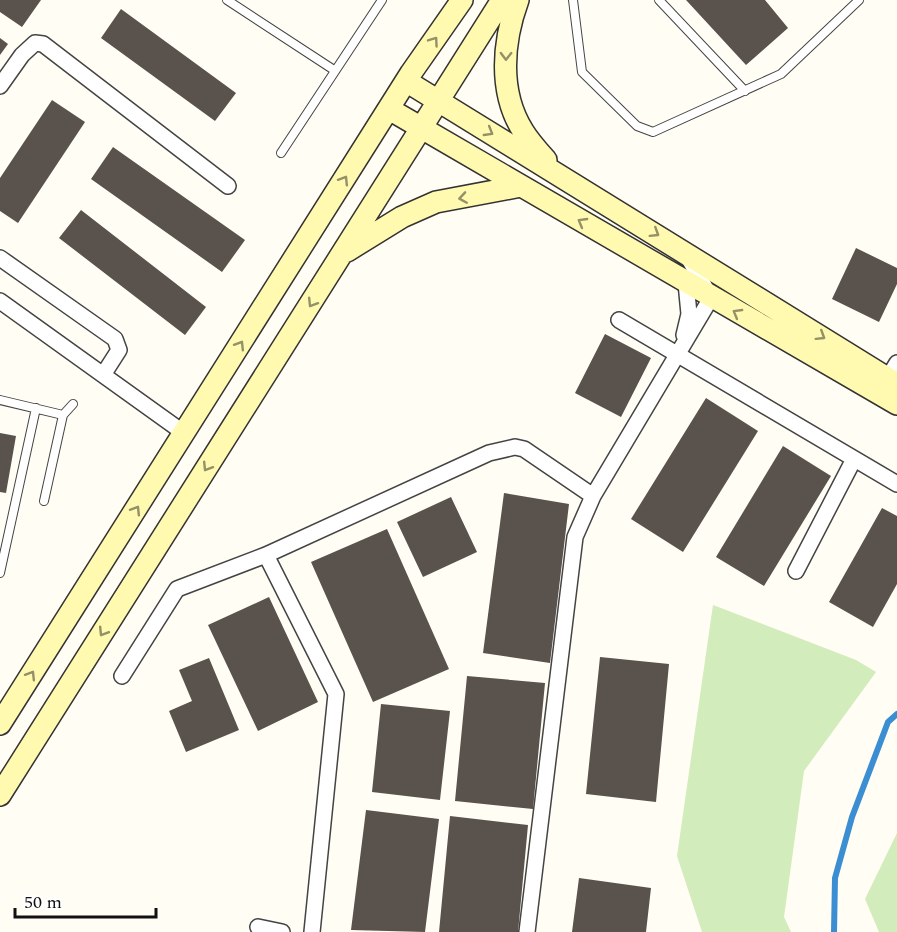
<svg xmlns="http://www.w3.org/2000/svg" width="897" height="932" font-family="Spectral,serif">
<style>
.green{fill:#d2ecbb}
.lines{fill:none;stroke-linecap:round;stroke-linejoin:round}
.stream{stroke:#3b8ed2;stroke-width:6}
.building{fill:#5a524c}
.lane-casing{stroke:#444;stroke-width:10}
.street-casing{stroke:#444;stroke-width:18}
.secondary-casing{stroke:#333;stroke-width:24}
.lane{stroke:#fff;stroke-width:8}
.street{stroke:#fff;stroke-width:15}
.secondary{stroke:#fffaaf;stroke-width:21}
.oneway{stroke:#949168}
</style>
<rect width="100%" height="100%" fill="#fffdf4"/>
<path class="green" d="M713,605L856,660L876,672L804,771L784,917L791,932H702L677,856Z
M897,833V932H879L865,899Z"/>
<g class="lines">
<path class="stream" d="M834,932L835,878L852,817L888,722L897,714"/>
</g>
<path class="building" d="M0,0H41L22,27L0,12Z
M686,0H765L788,28L746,65Z
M121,9L236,93L215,121L101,38Z
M0,38L8,44L0,55Z
M52,100L85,122L18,223L0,211V178Z
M113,147L245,240L222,272L91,179Z
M81,210L206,307L185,335L59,238Z
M856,248L897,268V284L879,322L832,299Z
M605,334L651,358L621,417L575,393Z
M706,398L758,431L683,552L631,519Z
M0,433L16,436L6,493L0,492Z
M783,446L831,476L764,586L716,557Z
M504,493L569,504L550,663L483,653Z
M451,497L477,552L423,577L397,522Z
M882,508L897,516V584L873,627L829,602Z
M387,529L449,669L373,702L311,562Z
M269,597L318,702L258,731L208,625Z
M600,657L669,664L656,802L586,794Z
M209,658L239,730L186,752L169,711L192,701L179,670Z
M467,676L545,683L533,809L455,801Z
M381,704L450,711L440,800L372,792Z
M366,810L439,819L425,932L351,930Z
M450,816L528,825L518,932H439Z
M579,878L651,888L646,932H572Z"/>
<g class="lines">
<g class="lane-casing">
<path id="lane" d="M227,0L334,70
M573,0L582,72L637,126L653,132L781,74L859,0
M659,0L745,91
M281,153L382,0
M0,400L63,415L73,404
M44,501L63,415
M0,573L36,408"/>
</g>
<g class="street-casing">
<path id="street" d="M0,86L22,55L35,43L43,44L228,186
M0,258L115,339L119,350L103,375
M0,301L184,433
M619,320L897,484
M684,335L689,314L686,283
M888,378L897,363
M266,555L336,694L312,932
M796,571L854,459
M122,676L177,589L266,555L489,453L515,447L524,449L593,496
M258,927L282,932
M527,932L575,537L593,496L711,298L688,257"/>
</g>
<g class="secondary-casing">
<path id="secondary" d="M518,0C503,41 498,91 523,131C529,141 538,151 546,160
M406,81L897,384
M389,109L897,404
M347,251L402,217L436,202L521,186
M0,724L411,73L462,0
M0,795L502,0"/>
</g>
<use href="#lane" class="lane"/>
<use href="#street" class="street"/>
<use href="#secondary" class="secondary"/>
</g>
<defs><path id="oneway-chevron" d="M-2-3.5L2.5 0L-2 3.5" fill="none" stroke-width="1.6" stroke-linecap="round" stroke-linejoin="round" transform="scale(1.5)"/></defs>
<g class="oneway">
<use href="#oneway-chevron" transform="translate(434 41) rotate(-55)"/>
<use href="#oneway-chevron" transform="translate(506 56) rotate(91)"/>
<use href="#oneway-chevron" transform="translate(489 132) rotate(31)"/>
<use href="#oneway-chevron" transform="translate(344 180) rotate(-58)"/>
<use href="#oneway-chevron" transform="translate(463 198) rotate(171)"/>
<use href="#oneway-chevron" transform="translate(582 222) rotate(-150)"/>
<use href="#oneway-chevron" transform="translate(655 233) rotate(32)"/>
<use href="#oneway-chevron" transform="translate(312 303) rotate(122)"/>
<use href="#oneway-chevron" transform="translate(737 313) rotate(-150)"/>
<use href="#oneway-chevron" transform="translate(821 336) rotate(32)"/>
<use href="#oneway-chevron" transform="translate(240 345) rotate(-58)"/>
<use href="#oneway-chevron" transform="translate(207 467) rotate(122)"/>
<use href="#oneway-chevron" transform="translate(136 510) rotate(-58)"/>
<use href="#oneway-chevron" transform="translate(103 632) rotate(122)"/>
<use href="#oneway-chevron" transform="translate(31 675) rotate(-58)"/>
</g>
<path d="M15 908v9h141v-9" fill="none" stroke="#111111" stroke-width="3"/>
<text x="24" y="908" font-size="18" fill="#111111" stroke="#ffffff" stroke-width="4.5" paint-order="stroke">50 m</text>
</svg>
